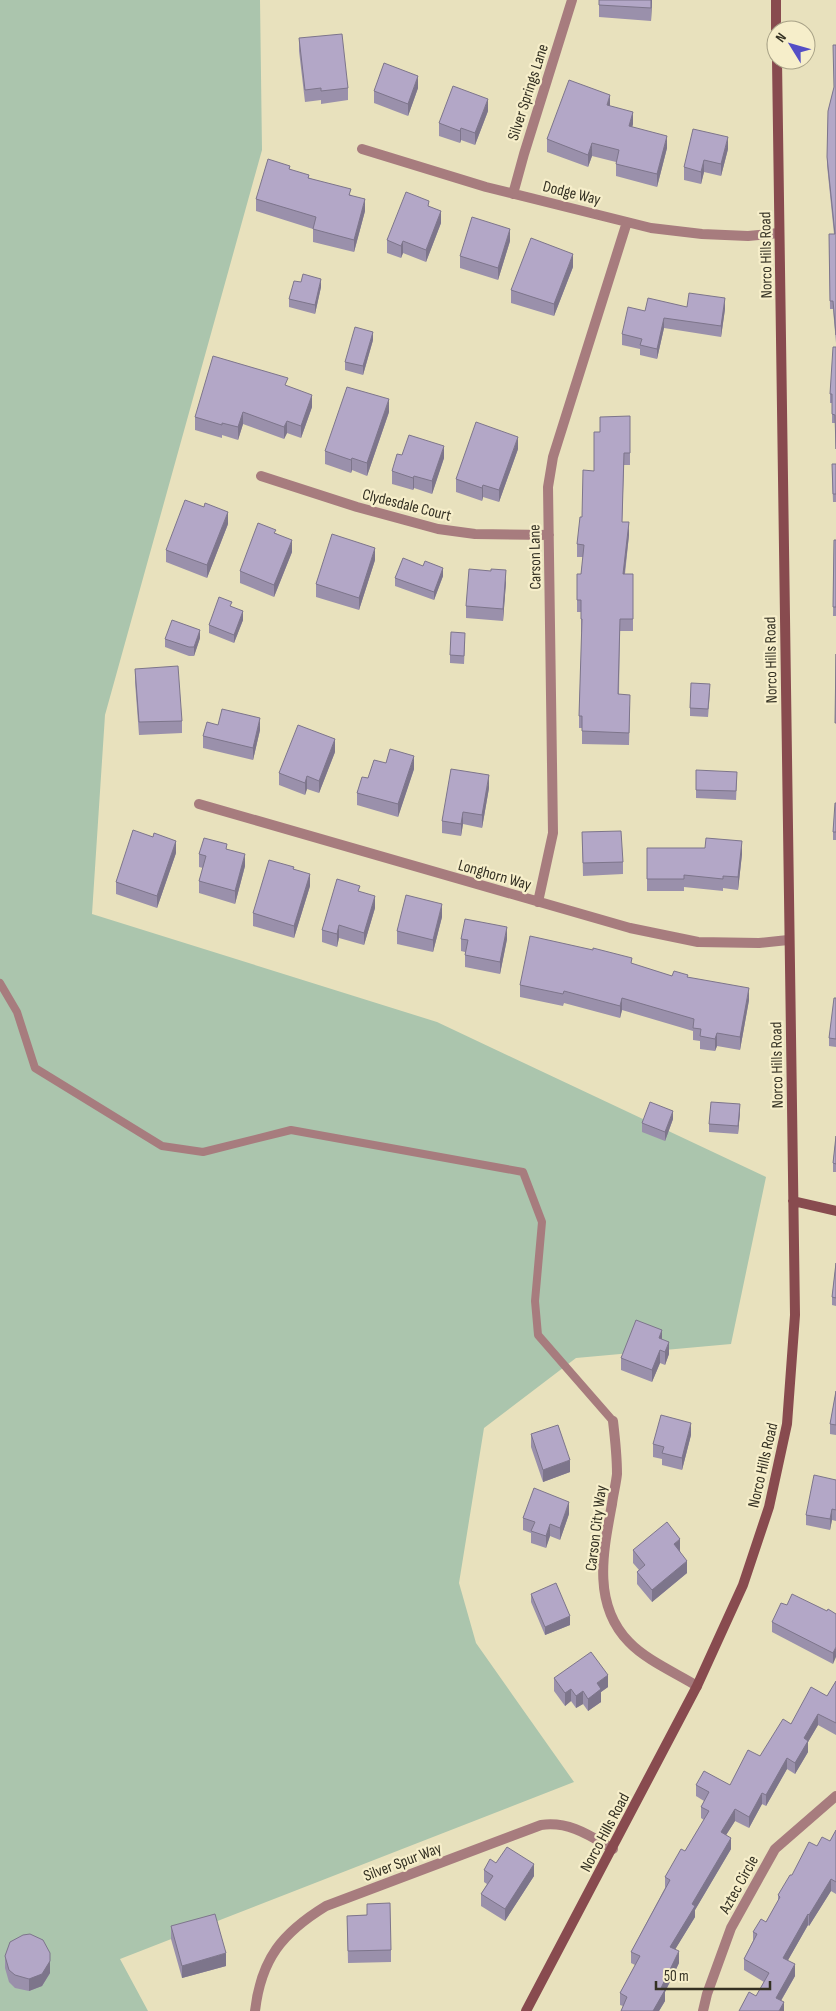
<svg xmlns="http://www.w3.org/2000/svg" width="836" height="2011" font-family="'Sofia Sans Condensed',sans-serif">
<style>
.green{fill:#abc5ad}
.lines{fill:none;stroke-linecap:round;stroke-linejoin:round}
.lane{stroke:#a77c7e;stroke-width:8}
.street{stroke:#a77c7e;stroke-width:10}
.secondary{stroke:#884b4f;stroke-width:10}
.wall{fill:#9a90ab}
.shaded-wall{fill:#7d758b}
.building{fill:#b3a7c7;stroke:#7d758b}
.labels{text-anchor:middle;stroke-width:4.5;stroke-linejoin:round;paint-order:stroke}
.street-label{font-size:16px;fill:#343123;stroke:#f6eeca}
</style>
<rect width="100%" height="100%" fill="#e8e1bd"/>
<path class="green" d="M0,0H260L262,150L105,715L92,914L437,1022L766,1177L731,1344L576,1358L484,1428L459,1583L476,1643L574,1782L120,1959L148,2011H0Z"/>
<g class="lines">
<path class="lane" d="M0,983L17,1012L35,1068L162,1146L203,1152L291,1130L523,1172L542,1222L535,1301L538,1335L613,1421"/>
<path class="street" d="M362,149L486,187L651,228L702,234L748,236L779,233
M513,194L524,154L572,0
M261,476L357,507L438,529L475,534L549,535
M199,804L630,928L698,942L759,943L788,940
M538,902L553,833L548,487L553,457L627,222
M613,1421C615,1438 617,1457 617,1474C616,1484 613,1495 612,1504C603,1552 592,1604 629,1642C646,1660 676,1673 697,1686
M255,2011C261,1959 282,1933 326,1906L541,1825C569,1821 589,1835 613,1849
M703,2011L707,1994L731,1928L775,1849L836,1796"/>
<path class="secondary" d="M776,0V30
M793,1201L836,1211
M526,2011L697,1686L743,1585L769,1507L787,1424L795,1315L777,60"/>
</g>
<path class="wall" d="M599,0H652L651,21L599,17Z
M299,38L348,88V100L321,104V100L305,102L299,51Z
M836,45V343L833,309H830L829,234H834L827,165L828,111L834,88Z
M418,88L408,116L374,103V91Z
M610,106L633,124L632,127L667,148L657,187L616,176V162L592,156L588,167L547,152V139Z
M488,111L475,145L461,140L460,143L439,136V123Z
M728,149L721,176L704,172L701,184L684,180V167Z
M290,170L351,195L365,211L354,252L313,242V229L256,211V199Z
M429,206L441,223L426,262L403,253L401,258L387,253V240Z
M510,241L498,280L460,268V256Z
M573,267L554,316L511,303V290Z
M321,287L315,314L289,307V299Z
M687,307L725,309L721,337L664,328L657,359L640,355V349L622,345V334L645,311Z
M373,340L363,375L345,370V362Z
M836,347L835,423H832V403H830V394Z
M288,386L312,407L301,438L287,433L284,439L243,424L238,440L222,435V438L195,430V417Z
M389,412L367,476L352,470L351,473L325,464V451Z
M630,416V465H624L622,522L629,535L625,574H633V631H620L619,694L630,707L629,745L582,744V728H579V716L582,632H581V612H577V574H581L583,557H577V544L594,471L600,432Z
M518,449L499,502L483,497L482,501L456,492V479Z
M402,455L444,458L432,494L414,488L413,490L392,484V471Z
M836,464V502H833L832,472Z
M228,524L207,578L166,562V550Z
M276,533L292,552L274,597L240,583V571Z
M834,540H836V616H833Z
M375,560L359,610L316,597V584Z
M423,566L443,576L434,600L395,586V578Z
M491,571L506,582L503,621L466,618V606Z
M232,607L243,620L234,643L209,633V625Z
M200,638L194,656H189L165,647V639Z
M465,641L464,664L450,663V655Z
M135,669L182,721V733L139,735L135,682Z
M710,692L708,717L690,716V708Z
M218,725L260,730L253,760L203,748V736Z
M335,752L319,793L307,789L305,795L279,785V773Z
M386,763L414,769L398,817L357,805V793L368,778Z
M737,780L736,800L696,798V790Z
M489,788L482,828L463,824L461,836L442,833V821Z
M836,803V840H833V832Z
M582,832L623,862V874L583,876Z
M647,848L742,854L738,890L723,888V891L684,887V891H647Z
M227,849L245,866L235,904L199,893V881L203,868L199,867V854Z
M176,853L157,908L116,894V882Z
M294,869L310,886L294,938L253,926V913Z
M360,892L375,908L364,945L339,938L337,947L322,942V930Z
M442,917L433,952L397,944V931Z
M461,939H507L500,974L465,967V952L461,951Z
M632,964L672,976L688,977L749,1000L740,1050L717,1046L715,1051L700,1049V1041L693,1040V1031L622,1010L620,1018L564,1003L563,1006L520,997V985Z
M836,998V1047L829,1046V1038Z
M740,1112L738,1134L709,1132V1124Z
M673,1119L665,1141L642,1132V1123Z
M836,1136V1172H833V1163Z
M836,1263V1306L832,1305V1297Z
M662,1339L669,1354L665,1365L660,1363L652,1382L621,1370V1358Z
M836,1391V1435L830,1434V1424Z
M531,1434L570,1472L543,1482L531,1447Z
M691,1435L682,1470L662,1465V1459L653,1457V1444Z
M836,1480V1521L832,1520L830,1530L806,1525V1515Z
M569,1514L560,1540L550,1536L546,1548L531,1543V1533L523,1530V1518Z
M633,1550L680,1551L687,1573L652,1602L637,1584V1572L639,1570L633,1563Z
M531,1594L570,1625L545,1635L531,1602Z
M787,1605L836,1614L833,1664L772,1632V1622Z
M554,1678L608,1687L601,1692V1702L588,1711L583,1704L576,1708L571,1701L565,1706L554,1691Z
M836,1681V1735L818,1725L808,1742V1752L795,1774L787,1769L766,1806L762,1804L749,1828L735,1821L726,1835L731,1849L695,1910V1917L675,1949L679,1963L665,1992V2001L659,2011H621L623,2006L620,2005V1993L635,1965L631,1963V1952L665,1888V1877L685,1851L704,1820L701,1818V1807L704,1801L696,1796V1785H730L760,1756L791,1724L827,1696Z
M836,1830V1894L831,1891L809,1926L808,1925L788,1960L795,1976L781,2001L784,2011L756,1996L764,1982L744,1970V1959L753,1941V1932L766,1922L778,1901V1895L792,1875L817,1846L830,1841Z
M496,1863L534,1876L505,1921L481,1906V1894L487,1884L484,1882V1870Z
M367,1904L391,1950V1962L348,1963L347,1916L367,1915Z
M171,1926L226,1966L182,1978L171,1939Z
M5,1956L50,1966V1973L42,1986L29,1991L15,1988L9,1982L5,1968Z"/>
<path class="shaded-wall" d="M651,0H652L651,21Z
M418,76V88L408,116V104Z
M610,95V108L607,105Z
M488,99V111L475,145V133Z
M633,112V124L629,138V126Z
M461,128V140L460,143V131Z
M667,136V148L657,187V174Z
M728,137V149L721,176V164Z
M592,143V156L588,167V155Z
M704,160V172L701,184V172Z
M365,199V211L354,252V240Z
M441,211V223L426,262V250Z
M510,229V241L498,280V268Z
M403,241V253L401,258V246Z
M573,254V267L554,316V304Z
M321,279V287L315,314V305Z
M725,298V309L721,337V326Z
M664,318V328L657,359V349Z
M373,332V340L363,375V366Z
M312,395V407L301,438V426Z
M389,399V412L367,476V463Z
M243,412V424L238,440V427Z
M287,421V433L284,439V427Z
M518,437V449L499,502V490Z
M444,446V458L432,494V481Z
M352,458V470L351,473V460Z
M414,476V488L413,490V478Z
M483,485V497L482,501V488Z
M228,512V524L207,578V565Z
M629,522V535L623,586V574Z
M292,540V552L274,597V585Z
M375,548V560L359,610V598Z
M443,568V576L434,600V592Z
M506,570V582L503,621V609Z
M243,611V620L234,643V635Z
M200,630V638L194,656V647Z
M260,718V730L253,760V748Z
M335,739V752L319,793V781Z
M414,756V769L398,817V804Z
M489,775V788L482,828V815Z
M307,776V789L305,795V783Z
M463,812V824L461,836V824Z
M176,841V853L157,908V896Z
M742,841V854L738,890V877Z
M245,854V866L235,904V891Z
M310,874V886L294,938V926Z
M375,896V908L364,945V933Z
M442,904V917L433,952V940Z
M339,925V938L337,947V934Z
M507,927V939L500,974V962Z
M749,988V1000L740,1050V1037Z
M622,998V1010L620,1018V1006Z
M717,1033V1046L715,1051V1039Z
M740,1104V1112L738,1134V1126Z
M673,1111V1119L665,1141V1132Z
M662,1330V1342L659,1338Z
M669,1342V1354L665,1365V1352Z
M660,1350V1363L652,1382V1370Z
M691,1423V1435L682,1470V1458Z
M570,1460V1472L543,1482V1470Z
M569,1502V1514L560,1540V1528Z
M832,1509V1520L830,1530V1519Z
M550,1524V1536L546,1548V1536Z
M680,1539V1551L674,1556V1544Z
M687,1561V1573L652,1602V1590Z
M570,1616V1625L545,1635V1627Z
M836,1647V1657L833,1664V1653Z
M608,1675V1687L601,1692V1702L588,1711V1699L597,1683Z
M571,1689V1701L565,1706V1693Z
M583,1691V1704L576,1708V1696Z
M818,1714V1725L808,1742V1752L795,1774V1763L804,1738Z
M787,1758V1769L766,1806V1795Z
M762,1793V1804L749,1828V1817Z
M735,1809V1821L721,1843V1832Z
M731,1838V1849L695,1910V1917L670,1958V1947L692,1904Z
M534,1864V1876L505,1921V1909Z
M831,1879V1891L809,1926V1915Z
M808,1914V1925L783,1969V1958Z
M679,1951V1963L665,1992V2001L659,2011H653L661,1988Z
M50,1953V1973L42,1986L29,1991V1979Z
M226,1953V1966L182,1978V1966Z
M795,1964V1976L776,2009V1998Z
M784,2002V2011H779Z"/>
<path class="building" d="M599,0H651V8L599,5Z
M342,34L348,88L321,91V88L305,90L299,38Z
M833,45H836V335L833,301H830L829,234H835L827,157L828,111L834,87Z
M384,63L418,76L408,104L374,91Z
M569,80L610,95L607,105L633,112L629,126L667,136L657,174L616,164L619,150L592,143L588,155L547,139Z
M453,86L488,99L475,133L461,128L460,131L439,123Z
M693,129L728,137L721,164L704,160L701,172L684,167Z
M268,159L290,166L289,169L309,175L308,178L351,189L349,195L365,199L354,240L313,229L316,217L256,199Z
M406,192L429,201L428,206L441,211L426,250L403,241L401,246L387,240Z
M472,217L510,229L498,268L460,256Z
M531,238L573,254L554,304L511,290Z
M303,274L321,279L315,305L289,299L294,281L301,282Z
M689,293L725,298L721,326L664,318L657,349L640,345L642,339L622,334L628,307L645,311L648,298L687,307Z
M355,327L373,332L363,366L345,362Z
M833,347H836V449L835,415L832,414V394H830Z
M213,356L288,378L285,385L312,395L301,426L287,421L284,427L243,412L238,427L222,423V425L195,417Z
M347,387L389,399L367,463L352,458L351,460L325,451Z
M630,416V453H624L622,522H629L623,574H633V619H620L618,694L630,695L629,733L582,731V716H579L582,619H581V600H577V574H581L584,545L577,544L580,517H582L583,470L594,471V432H600V417Z
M476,422L518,437L499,490L483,485L482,488L456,479Z
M409,435L444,446L432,481L414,476L413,478L392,471L397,454L402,455Z
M832,464H836V494H833Z
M185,500L204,507L205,503L228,512L207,565L166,550Z
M258,523L276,530L274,533L292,540L274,585L240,571Z
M332,534L375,548L359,598L316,584Z
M834,540H836V607H833Z
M403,558L423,566L425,561L443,568L434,592L395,578Z
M469,569L491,571V569L506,570L503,609L466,606Z
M219,597L232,602L230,606L243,611L234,635L209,625Z
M172,620L200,630L194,647H189L165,639Z
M451,632L465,633L464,656L450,655Z
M836,654V723H835Z
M178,666L182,721L139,722L135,669Z
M691,683L710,684L708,709L690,708Z
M222,709L260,718L253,748L203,736L207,722L218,725Z
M298,725L335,739L319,781L307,776L305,783L279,773Z
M390,749L414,756L398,804L357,793L362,777L368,778L374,760L386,763Z
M451,769L489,775L482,815L463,812L461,824L442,821Z
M696,770L737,772L736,791L696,790Z
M835,803H836V832H833Z
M133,830L153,837L154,833L176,841L157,896L116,882Z
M621,831L623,862L583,863L582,832Z
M204,838L227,844L226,849L245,854L235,891L199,881L206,856L199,854Z
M706,838L742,841L738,877L723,876V879L684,875V879H647V848H705Z
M269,860L294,867L293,869L310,874L294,926L253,913Z
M337,879L360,886L358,891L375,896L364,933L339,925L337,934L322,930Z
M406,895L442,904L433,940L397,931Z
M465,919L507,927L500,962L465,955L468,940L461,939Z
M530,936L593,950V948L632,958L631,963L672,976L674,971L688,975L687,977L749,988L740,1037L717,1033L715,1039L700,1036L701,1029L693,1028L694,1019L622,998L620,1006L564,991L563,994L520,985Z
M834,998H836V1039L829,1038Z
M650,1102L673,1111L665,1132L642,1123Z
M711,1102L740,1104L738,1126L709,1124Z
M836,1136V1164L833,1163Z
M836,1263V1298L832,1297Z
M636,1320L662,1330L659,1338L669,1342L665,1352L660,1350L652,1370L621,1358Z
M836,1391V1425L830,1424Z
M661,1415L691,1423L682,1458L662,1453L664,1447L653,1444Z
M558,1425L570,1460L543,1470L531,1434Z
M814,1475L836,1480V1510L832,1509L830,1519L806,1515Z
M534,1488L569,1502L560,1528L550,1524L546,1536L531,1531L535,1522L523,1518Z
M667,1522L680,1539L674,1544L687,1561L652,1590L637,1572L645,1565L633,1550Z
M556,1583L570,1616L545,1627L531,1594Z
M792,1594L827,1611L828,1609L836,1614V1647L833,1653L772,1622L781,1603L787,1605Z
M591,1652L608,1675L597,1683L601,1689L588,1699L583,1691L576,1696L571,1689L565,1693L554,1678Z
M836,1681V1723L818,1714L804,1738L808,1741L795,1763L787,1758L766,1795L762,1793L749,1817L735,1809L721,1832L731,1838L692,1904L695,1906L670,1947L679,1951L661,1988L665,1990L653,2011H621L627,1997L620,1993L640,1956L631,1952L670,1880L665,1877L681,1849L685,1851L709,1811L701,1807L709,1792L696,1785L704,1771L730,1785L748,1750L760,1756L783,1719L791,1724L811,1687L827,1696Z
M836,1830V1882L831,1879L809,1915L808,1914L783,1958L795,1964L776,1998L784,2002L779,2011H739L749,1992L756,1996L769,1973L744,1959L757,1934L753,1932L761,1919L766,1922L780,1897L778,1895L790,1875H792L809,1842L817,1846L822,1837L830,1841Z
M507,1847L534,1864L505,1909L481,1894L493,1876L484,1870L490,1859L496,1863Z
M390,1903L391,1950L348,1951L347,1916L367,1915V1904Z
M215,1914L226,1953L182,1966L171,1926Z
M30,1934L43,1940L50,1953V1961L42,1974L29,1979L15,1975L9,1970L5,1956L10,1942L23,1935Z"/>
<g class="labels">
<g class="street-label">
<text transform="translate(527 92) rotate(-72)" y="6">Silver Springs Lane</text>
<text transform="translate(572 192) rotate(14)" y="6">Dodge Way</text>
<text transform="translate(765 255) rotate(-91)" y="6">Norco Hills Road</text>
<text transform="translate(407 504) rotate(14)" y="6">Clydesdale Court</text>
<text transform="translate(534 557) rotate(-91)" y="6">Carson Lane</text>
<text transform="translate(770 660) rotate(-91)" y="6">Norco Hills Road</text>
<text transform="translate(495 874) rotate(16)" y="6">Longhorn Way</text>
<text transform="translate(776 1065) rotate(-91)" y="6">Norco Hills Road</text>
<text transform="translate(762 1465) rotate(-77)" y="6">Norco Hills Road</text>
<text transform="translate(595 1528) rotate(-83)" y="6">Carson City Way</text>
<text transform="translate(604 1832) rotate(-62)" y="6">Norco Hills Road</text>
<text transform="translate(402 1861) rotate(-21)" y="6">Silver Spur Way</text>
<text transform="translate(738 1884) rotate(-61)" y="6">Aztec Circle</text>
</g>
</g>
<g transform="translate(791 45) rotate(307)"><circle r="24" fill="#f6eeca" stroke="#a8a287"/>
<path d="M0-4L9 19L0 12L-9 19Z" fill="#544ec6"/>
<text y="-8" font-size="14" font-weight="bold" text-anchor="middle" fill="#343123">N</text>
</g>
<path d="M656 1981v8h114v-8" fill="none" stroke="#343123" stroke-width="2.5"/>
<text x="664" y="1981" font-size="15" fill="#343123" stroke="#f6eeca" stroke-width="4" paint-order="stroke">50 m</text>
</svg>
